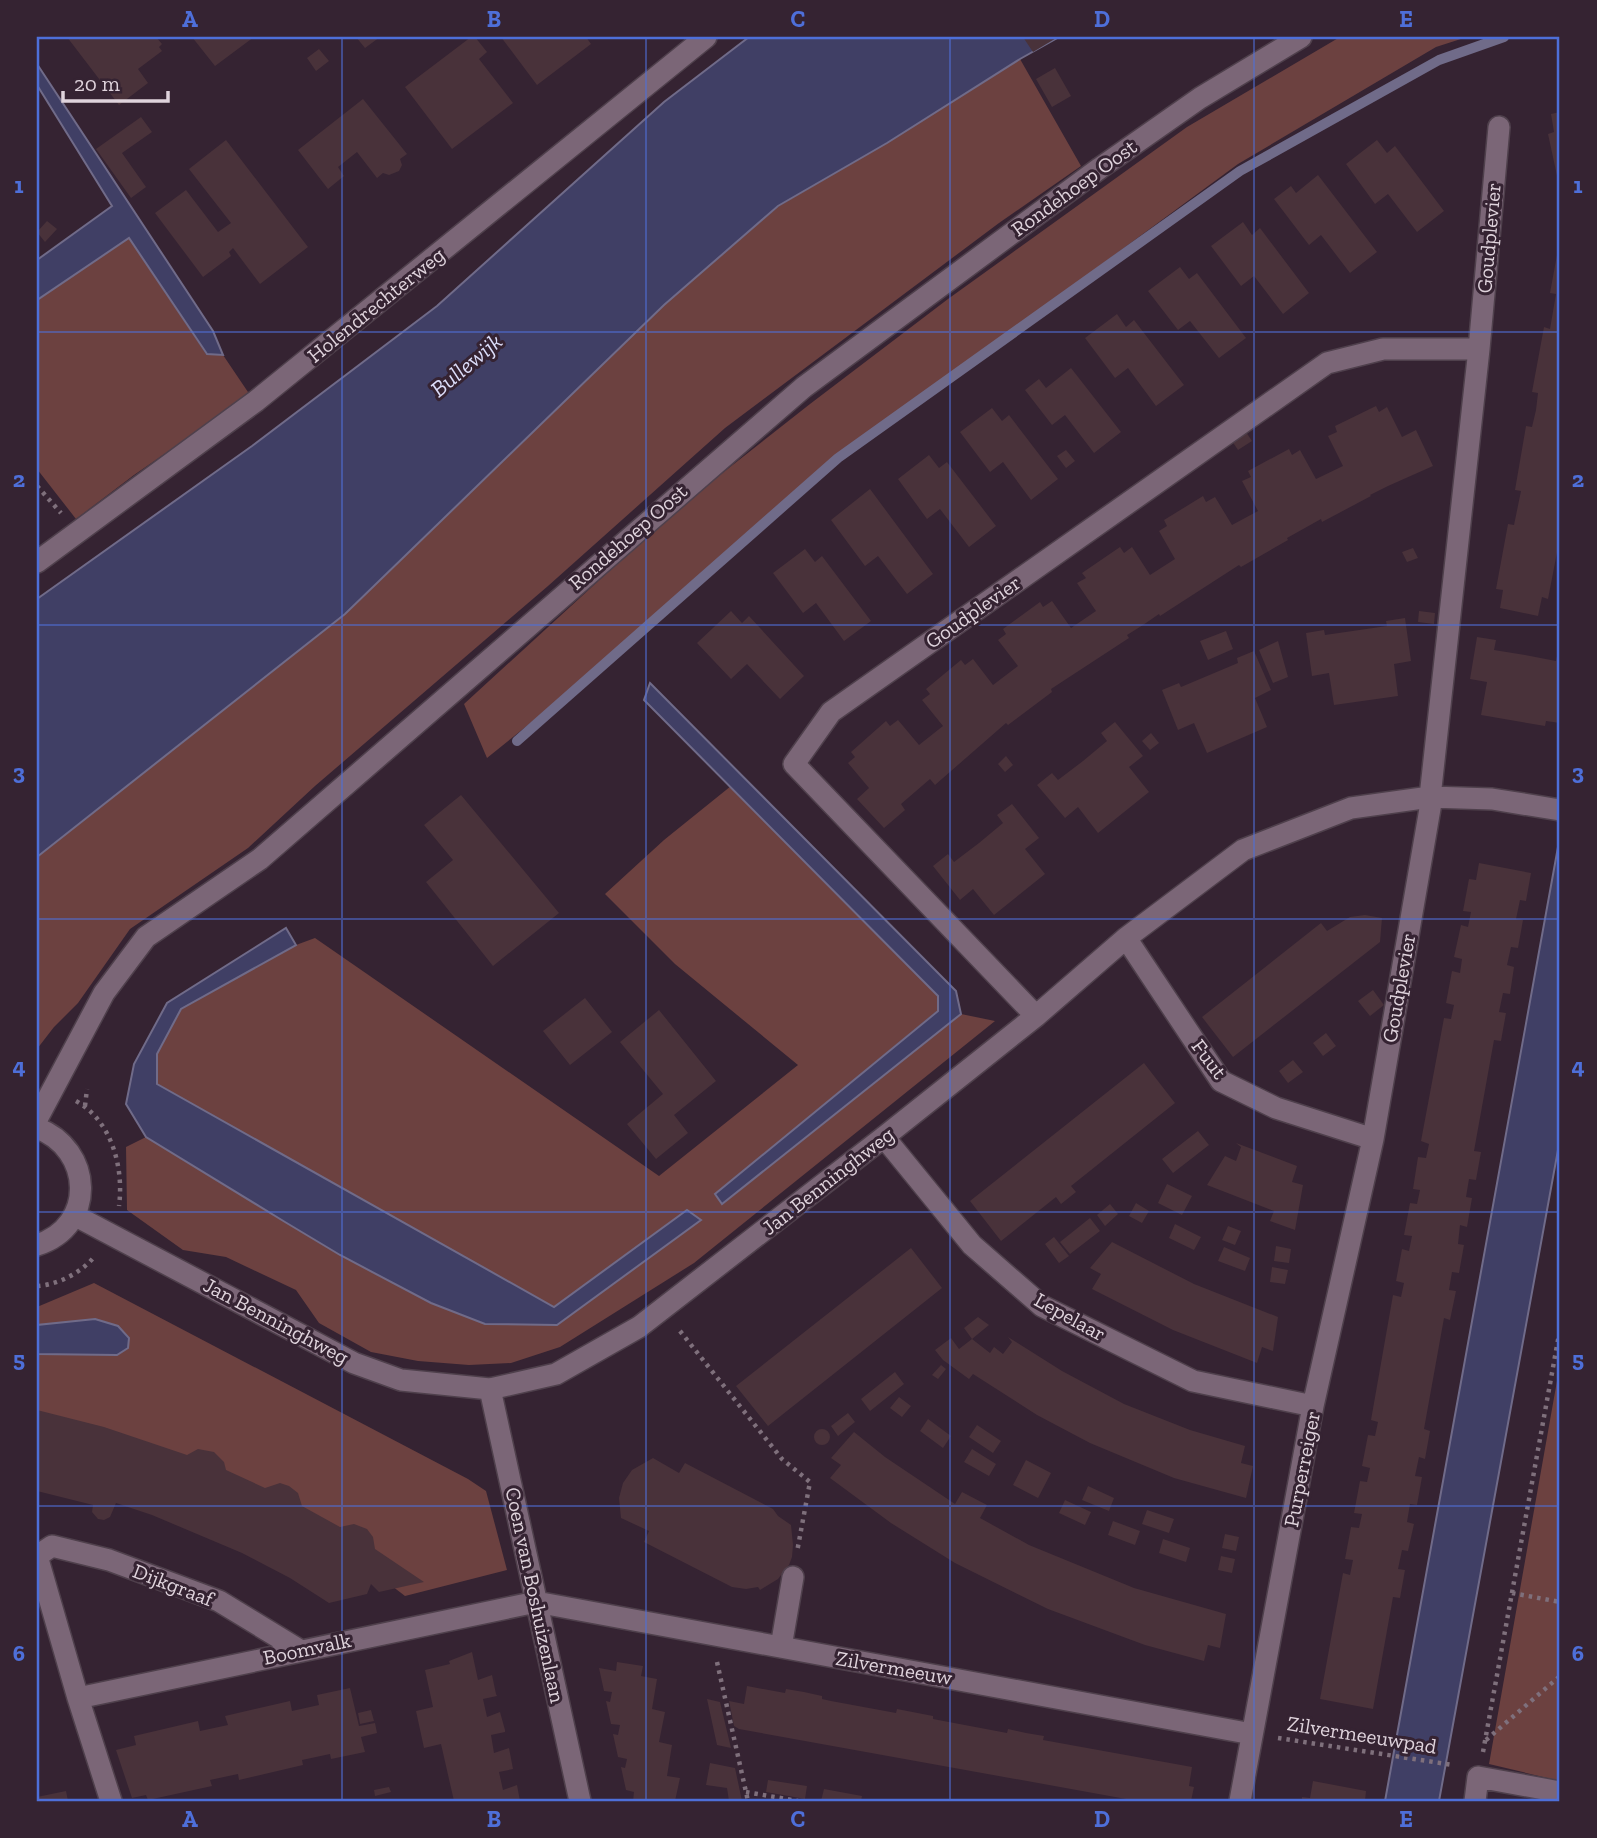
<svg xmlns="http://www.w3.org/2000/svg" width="1597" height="1838" font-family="'Zilla Slab',serif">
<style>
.green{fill:#6c4140}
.water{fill:#403f65;stroke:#706b89;stroke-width:2}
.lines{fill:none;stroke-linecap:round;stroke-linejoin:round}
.stream{stroke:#706b89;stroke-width:10}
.building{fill:#49323a}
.minor-casing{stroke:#4f404c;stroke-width:24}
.path{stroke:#7f707c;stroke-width:4.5;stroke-dasharray:3.5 5;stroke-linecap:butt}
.minor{stroke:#7b6677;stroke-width:21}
.grid{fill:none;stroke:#4e6fd9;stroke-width:2;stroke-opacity:0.55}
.labels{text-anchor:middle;stroke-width:6;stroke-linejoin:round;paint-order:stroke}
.street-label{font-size:21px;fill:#dfd3dc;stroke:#352332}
.water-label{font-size:23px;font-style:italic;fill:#dcddf9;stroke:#352332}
.neatline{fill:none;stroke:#4e6fd9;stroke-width:2.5}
.grid-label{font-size:23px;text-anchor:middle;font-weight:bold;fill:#4e6fd9}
</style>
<rect width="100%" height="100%" fill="#352332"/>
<path class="green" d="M1340,37H1467L1436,47L1238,164L837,459L615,655L487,758L464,704L678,508L810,404L948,299L1187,127Z
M1020,59L1081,166L999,223L725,428L548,586L315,786L248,848L130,929L78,1003L54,1027L37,1049V857L345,614L664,305L779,206L887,143Z
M129,238L206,354L223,355L250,395L134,475L76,519L37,469V300Z
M731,786L938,995V1010L716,1194L723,1204L961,1014L995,1021L694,1263L560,1347L511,1363L469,1365L418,1361L371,1352L319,1323L296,1290L226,1257L183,1250L127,1210L126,1147L146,1137L340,1255L431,1303L485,1324L557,1325L687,1210L554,1307L157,1084V1054L181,1009L296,945L315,938L659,1176L798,1065L675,964L605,894L664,840Z
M94,1283L468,1479L486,1491L507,1570L405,1596L375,1573L120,1457L37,1434V1307Z
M1560,1364V1781L1489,1764Z"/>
<path class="water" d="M749,37H1059L1020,59L887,143L778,206L664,305L345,614L37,857V599L252,446L437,306L664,102Z
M37,64L213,331L223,355L207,354L129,238L37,300V260L112,206L37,85Z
M650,683L956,991L961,1014L722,1204L715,1194L938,1011V996L644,700Z
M1560,836V1139L1439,1801H1385Z
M286,928L296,945L181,1009L157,1054V1084L554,1307L687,1210L701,1220L557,1325L485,1324L431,1303L340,1255L285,1222L146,1137L126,1104L134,1064L167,1003Z
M95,1319L118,1326L129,1338L128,1348L117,1355L37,1354V1325Z"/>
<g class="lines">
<path class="stream" d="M517,741L838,458L1240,171L1439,60L1504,37"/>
</g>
<path class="building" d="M67,37H156L162,44L159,47L162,51L138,69L148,83L119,105Z
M192,37H254L215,66Z
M356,37H380L365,48Z
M471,37H475L487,52L479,59L513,103L452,149L405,87Z
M501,37H586L591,44L537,85Z
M1023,37H1058L1033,52Z
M319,49L329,61L316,71L307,58Z
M1055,68L1071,96L1052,107L1036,79Z
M363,99L407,154L400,159L402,165L399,171L389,175L383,173L377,178L357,152L338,167L344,176L328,189L298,150Z
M1560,112V185H1559L1548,134L1554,132L1551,114Z
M141,117L152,132L122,153L146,187L131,198L96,149Z
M226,140L308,247L260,284L233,248L229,252L231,256L203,277L155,213L186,190L218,232L231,223L189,169Z
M1377,140L1387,153L1395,146L1444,211L1417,232L1388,194L1375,204L1346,164Z
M1318,175L1377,252L1350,273L1321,235L1309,245L1274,199L1291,186L1296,193Z
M47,221L57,229L45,242L37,232Z
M1243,222L1252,235L1260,228L1309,293L1283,314L1254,276L1241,286L1211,246Z
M1559,244L1560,537L1548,599L1542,597L1538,616L1500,608L1503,590L1496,589L1508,524L1514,525L1521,491L1515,490L1526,426L1532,427L1536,410L1538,393L1532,392L1544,327L1550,329L1556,294L1550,293Z
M1180,267L1189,279L1197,273L1246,338L1219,358L1190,321L1178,330L1148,291Z
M1117,314L1126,327L1134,320L1184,385L1156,406L1128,368L1115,378L1085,338Z
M1071,368L1121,432L1094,453L1065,415L1052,425L1025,390L1039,379L1046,388Z
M1376,406L1379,412L1387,407L1402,437L1416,430L1433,466L1388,486L1370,495L1371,496L1322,522L1321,519L1287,538L1288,540L1241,567L1239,565L1160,616L1159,614L1143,625L1127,635L1129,638L1051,689L1052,692L1008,725L1006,723L935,785L930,779L901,804L905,810L884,828L857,799L869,788L848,763L855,757L851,752L886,721L890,726L898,720L919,745L943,726L922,700L930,694L926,689L961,660L965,665L973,659L993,685L1018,666L998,640L1006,634L1003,629L1040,602L1043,607L1052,601L1071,628L1096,611L1077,583L1086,578L1082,573L1120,547L1124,553L1132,547L1150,575L1175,559L1159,531L1167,526L1164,520L1203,496L1206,502L1215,497L1232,525L1258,511L1242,481L1251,477L1248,471L1289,449L1292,455L1300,450L1316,479L1343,466L1328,436L1337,432L1335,426Z
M992,408L1002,421L1009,415L1058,479L1031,500L1003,462L990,472L960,432Z
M1246,432L1252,441L1238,450L1232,441Z
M1066,450L1075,461L1066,468L1057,456Z
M929,455L939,468L947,462L996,526L969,547L940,509L927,519L898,479Z
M870,489L933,574L907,594L878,556L865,566L831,520Z
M1413,548L1418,558L1407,562L1402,552Z
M805,549L815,562L822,556L871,621L844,641L816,603L803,613L773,573Z
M731,611L742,623L749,616L804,676L780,699L747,664L731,679L697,643Z
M1419,611L1435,613L1434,624L1418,622Z
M1405,618L1411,661L1394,664L1398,696L1334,705L1329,673L1312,676L1306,633L1324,630L1325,635L1387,626L1386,621Z
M1226,631L1233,649L1208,660L1200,641Z
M1477,637L1496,640L1494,650L1525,655L1556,661L1558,651L1560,652V723L1546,721L1545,726L1481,715L1487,682L1470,679Z
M1278,641L1288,677L1273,683L1259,650Z
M1254,651L1271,690L1255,698L1267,727L1207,753L1194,723L1178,730L1162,690L1179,683L1181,687L1238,663L1237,658Z
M1115,722L1143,756L1129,767L1149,792L1098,833L1078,807L1065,818L1037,785L1052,773L1058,780L1083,761L1107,741L1101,733Z
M1151,733L1159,743L1150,750L1142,741Z
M1006,756L1013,765L1005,772L998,764Z
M461,795L559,913L493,966L426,882L453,860L424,825Z
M1012,804L1039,838L1025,849L1045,874L994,915L973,889L960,900L933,866L948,854L954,862L979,843L1003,823L997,815Z
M1479,863L1531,873L1526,901L1520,900L1516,919L1523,920L1518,948L1511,947L1507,965L1514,967L1510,994L1503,993L1499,1012L1506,1013L1501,1041L1494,1040L1474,1151L1481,1152L1476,1180L1469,1179L1466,1197L1472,1198L1467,1227L1460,1225L1458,1244L1464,1245L1459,1273L1452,1272L1449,1290L1456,1291L1450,1320L1444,1318L1424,1429L1430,1431L1425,1459L1419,1457L1415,1476L1422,1477L1417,1505L1410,1504L1407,1522L1414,1524L1408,1551L1402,1550L1398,1569L1405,1570L1400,1598L1393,1597L1373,1709L1320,1699L1343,1573L1350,1575L1353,1560L1345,1559L1351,1527L1359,1528L1362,1514L1354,1513L1360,1481L1367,1482L1370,1468L1362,1466L1368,1435L1375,1436L1378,1422L1371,1420L1393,1295L1401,1297L1404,1283L1396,1281L1402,1249L1409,1251L1412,1236L1404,1235L1410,1203L1417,1204L1420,1190L1413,1189L1418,1157L1426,1158L1429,1144L1421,1141L1444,1018L1451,1019L1454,1005L1446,1003L1452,971L1460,973L1462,959L1454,957L1461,925L1468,927L1471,912L1463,911L1469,879L1476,880Z
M1365,915L1382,918L1380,942L1233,1057L1202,1017L1321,923L1327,931L1350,917Z
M1373,990L1384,1005L1370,1016L1358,1001Z
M585,998L612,1032L570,1065L543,1031Z
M659,1010L716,1081L674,1115L688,1133L656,1159L627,1124L663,1094L620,1042Z
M1326,1033L1336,1046L1323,1056L1313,1043Z
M1293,1060L1303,1072L1288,1083L1279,1071Z
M1144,1063L1175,1103L1071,1186L1076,1192L1061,1204L1056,1197L1001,1241L970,1201Z
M1198,1131L1209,1145L1173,1173L1162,1159Z
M1236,1143L1297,1166L1292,1182L1303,1185L1295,1230L1270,1221L1274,1211L1207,1185L1225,1156L1236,1161L1241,1147Z
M1167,1184L1192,1196L1182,1215L1158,1203Z
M1136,1203L1149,1211L1142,1223L1129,1216Z
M1110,1204L1118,1214L1105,1226L1097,1215Z
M1090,1218L1100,1231L1070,1254L1060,1242Z
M1175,1224L1201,1237L1194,1250L1169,1238Z
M1228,1226L1241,1231L1235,1245L1222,1240Z
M1054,1237L1069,1256L1059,1263L1045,1244Z
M1112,1242L1194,1284L1278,1317L1273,1351L1262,1347L1257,1363L1173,1330L1092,1289L1101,1274L1090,1268Z
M1276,1246L1291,1249L1289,1263L1274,1261Z
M1224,1247L1250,1258L1245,1271L1218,1261Z
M911,1248L942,1288L768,1426L736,1386Z
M1272,1267L1288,1270L1285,1284L1270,1282Z
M978,1317L989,1325L972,1339L964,1328Z
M1008,1337L1062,1371L1124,1404L1190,1430L1245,1446L1241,1463L1253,1466L1246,1498L1174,1478L1090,1443L1037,1415L973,1374L969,1379L943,1360L935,1350L951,1338L959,1349L972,1339L990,1353L994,1347L1003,1354L1012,1342Z
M941,1365L946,1369L938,1379L932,1375Z
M895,1372L904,1384L870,1411L861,1399Z
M899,1397L911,1406L902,1417L890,1408Z
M37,1410L104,1427L187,1455L198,1449L214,1452L224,1462L226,1470L265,1488L280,1483L289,1486L298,1493L302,1506L340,1527L354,1524L367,1529L373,1537L375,1549L424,1582L379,1592L371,1584L367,1594L329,1603L290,1578L242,1553L152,1515L116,1503L110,1517L104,1520L98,1519L92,1512L93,1505L37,1491Z
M848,1413L855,1422L838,1436L831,1426Z
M928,1419L951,1436L943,1448L920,1431Z
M977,1425L1001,1441L993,1453L969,1437Z
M814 1437a8 8 0 1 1 16 0a8 8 0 1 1-16 0Z
M854,1432L885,1457L955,1504L962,1492L987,1505L980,1518L1029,1545L1134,1588L1226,1614L1220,1648L1208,1645L1204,1661L1145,1645L1048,1609L955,1563L891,1523L830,1478L841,1465L831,1458Z
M972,1449L996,1464L989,1476L964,1462Z
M653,1458L679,1473L685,1463L773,1509L778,1516L791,1525L793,1545L792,1557L789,1565L778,1579L760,1590L758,1587L746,1589L732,1587L644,1542L649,1531L621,1518L619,1498L623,1483L632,1470Z
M1026,1460L1051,1473L1038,1498L1013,1485Z
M1088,1486L1114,1498L1109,1511L1082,1500Z
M1065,1500L1091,1512L1085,1525L1059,1513Z
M1147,1510L1174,1519L1169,1533L1142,1524Z
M1113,1521L1140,1531L1135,1545L1108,1535Z
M1225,1534L1239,1537L1236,1551L1222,1548Z
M1163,1539L1190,1548L1186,1562L1159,1553Z
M1221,1556L1235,1559L1232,1573L1218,1570Z
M472,1652L478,1680L492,1675L496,1694L497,1696L483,1699L487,1717L500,1712L505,1730V1732L491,1735L494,1753L509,1748L513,1769L499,1772L503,1790L517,1785L520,1801H454L441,1744L424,1748L416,1711L433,1707L425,1670L450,1664L449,1661Z
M617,1662L643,1666L641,1676L657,1679L652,1709L665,1712L659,1742L672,1745L667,1776L680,1778L675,1801H633L634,1792L626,1790L621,1767L625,1768L627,1759L618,1757L613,1734L618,1735L620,1725L611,1724L606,1701L610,1702L612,1692L604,1691L599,1668L616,1671Z
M747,1686L785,1693L786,1689L804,1692L822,1696V1699L831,1701L896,1713L897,1709L933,1716V1719L1007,1733L1008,1729L1026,1733L1044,1736L1043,1740L1192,1767L1189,1786L1194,1787L1191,1801H1137L739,1729L734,1726L729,1701L744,1704Z
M350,1688L359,1726L375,1723L377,1733L361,1737L365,1752L331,1759L330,1754L302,1760L303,1765L239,1780L238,1774L210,1780L212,1786L148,1800L146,1795L132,1798L116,1750L136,1745L134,1736L198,1721L200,1731L228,1725L225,1716L290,1701L292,1711L319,1705L317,1695Z
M707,1699L720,1702L731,1748L717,1745Z
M371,1710L374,1721L360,1724L358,1713Z
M710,1763L735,1768L742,1801H729L727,1788L706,1785Z
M768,1780L807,1786L805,1799L766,1792Z
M1313,1781L1366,1791L1365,1801H1302V1797L1310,1798Z
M389,1787L391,1792L375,1796L374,1790Z
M824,1789L862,1796L861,1801H821Z
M66,1791L68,1801H37V1797Z"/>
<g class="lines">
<g class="minor-casing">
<path id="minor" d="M37,562L256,401L706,37
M1430,797L1479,349L1499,127
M1126,938L1221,1081L1276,1108L1373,1139
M1036,1016L794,764L831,712L1327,363L1383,349H1479
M37,1119L104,993L146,937L260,859L804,387L1100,168L1200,98L1301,37
M37,1128C93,1149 97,1226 37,1245
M884,1137L972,1245L1042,1306L1193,1381L1313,1406
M74,1215L354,1363L401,1380L490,1389L556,1374L639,1327L884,1137L1036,1016L1126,938L1243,850L1351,808L1430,797L1492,799L1560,810
M490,1389L580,1801
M781,1647L793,1577
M78,1698L37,1556L52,1546L109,1560L219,1601L301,1651
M111,1801L78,1698L536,1602L1252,1734
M1240,1801L1313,1406L1373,1139L1432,797
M1475,1801L1478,1777L1560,1792"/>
</g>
<path class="path" d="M37,486L61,513
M76,1101C112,1121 124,1168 119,1206
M85,1106L87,1089
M37,1286C57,1285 81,1273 94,1257
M680,1331L782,1459L810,1482L797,1552
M1512,1593L1560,1602
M717,1662L748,1801
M1278,1738L1453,1765
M1486,1740L1560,1676
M1483,1752L1560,1329
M746,1792L798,1801"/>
<use href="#minor" class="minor"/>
</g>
<path class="grid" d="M342,37V1801M646,37V1801M950,37V1801M1254,37V1801M37,332H1560M37,625H1560M37,919H1560M37,1212H1560M37,1506H1560"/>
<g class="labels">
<g class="street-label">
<text transform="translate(1074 188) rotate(-36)" y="7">Rondehoep Oost</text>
<text transform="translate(1489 238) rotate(-85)" y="7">Goudplevier</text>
<text transform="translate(376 305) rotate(-39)" y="7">Holendrechterweg</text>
<text transform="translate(628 537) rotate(-41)" y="7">Rondehoep Oost</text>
<text transform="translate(973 612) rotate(-35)" y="7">Goudplevier</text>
<text transform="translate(1399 988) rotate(-80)" y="7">Goudplevier</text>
<text transform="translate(1209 1059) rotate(53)" y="7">Fuut</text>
<text transform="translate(828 1181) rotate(-38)" y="7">Jan Benninghweg</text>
<text transform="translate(1070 1317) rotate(29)" y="7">Lepelaar</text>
<text transform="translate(276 1321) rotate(28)" y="7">Jan Benninghweg</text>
<text transform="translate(1302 1469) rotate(-79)" y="7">Purperreiger</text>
<text transform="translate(173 1585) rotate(21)" y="7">Dijkgraaf</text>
<text transform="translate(535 1595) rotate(78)" y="7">Coen van Boshuizenlaan</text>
<text transform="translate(307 1649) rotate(-12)" y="7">Boomvalk</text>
<text transform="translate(894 1668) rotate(10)" y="7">Zilvermeeuw</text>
<text transform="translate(1362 1735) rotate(9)" y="7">Zilvermeeuwpad</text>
</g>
<g class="water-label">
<text transform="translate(466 365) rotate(-40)" y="8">Bullewijk</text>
</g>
</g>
<rect width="1597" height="1838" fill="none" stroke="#352332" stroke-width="77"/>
<path d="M63 91v10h105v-10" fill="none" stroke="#dfd3dc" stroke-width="3.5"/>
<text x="74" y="91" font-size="21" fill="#dfd3dc" stroke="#352332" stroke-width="5" paint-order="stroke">20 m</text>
<rect x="38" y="38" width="1520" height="1762" class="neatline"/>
<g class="grid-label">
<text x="190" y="27">A</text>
<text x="494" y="27">B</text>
<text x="798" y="27">C</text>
<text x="1102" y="27">D</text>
<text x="1406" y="27">E</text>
<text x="19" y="193">1</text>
<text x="1578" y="193">1</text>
<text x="19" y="487">2</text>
<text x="1578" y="487">2</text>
<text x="19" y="780">3</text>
<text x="1578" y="780">3</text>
<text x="19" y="1074">4</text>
<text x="1578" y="1074">4</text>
<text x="19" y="1367">5</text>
<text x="1578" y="1367">5</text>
<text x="19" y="1661">6</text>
<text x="1578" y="1661">6</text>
<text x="190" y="1827">A</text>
<text x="494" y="1827">B</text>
<text x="798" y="1827">C</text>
<text x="1102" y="1827">D</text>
<text x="1406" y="1827">E</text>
</g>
</svg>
